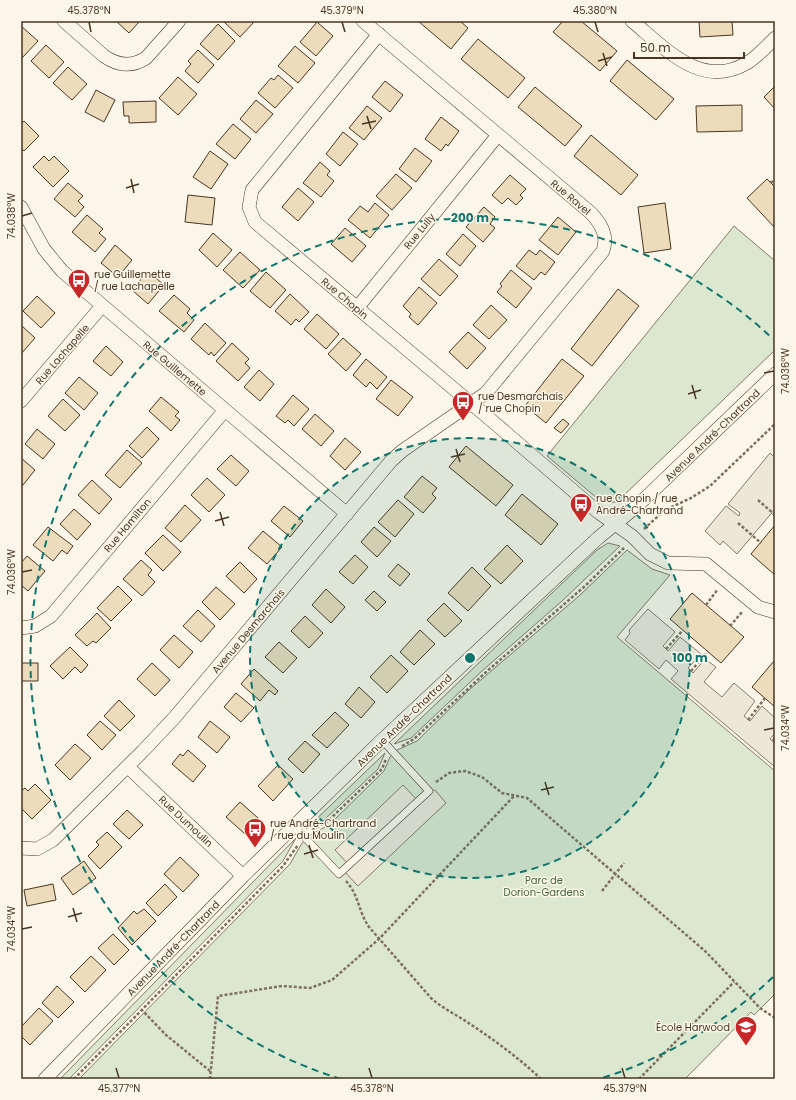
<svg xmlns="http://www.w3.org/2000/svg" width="796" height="1100" font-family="Poppins,sans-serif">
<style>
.green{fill:#dce7d0;stroke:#887966}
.parking{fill:#ede7d9;stroke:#887966}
.building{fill:#ecdcbc;stroke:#4a3520}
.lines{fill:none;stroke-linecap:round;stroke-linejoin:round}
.service-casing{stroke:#4a3520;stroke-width:8}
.minor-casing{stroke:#4a3520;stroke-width:14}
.path{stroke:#7f6f5c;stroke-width:2.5;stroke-dasharray:3 2;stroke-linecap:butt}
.service{stroke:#fbf6e9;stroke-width:7}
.minor{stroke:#fbf6e9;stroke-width:13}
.ticks{fill:none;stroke:#4a3520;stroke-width:1.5}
.ring{fill:none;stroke:#0f766e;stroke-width:2;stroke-dasharray:7 5}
.labels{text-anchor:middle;stroke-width:3;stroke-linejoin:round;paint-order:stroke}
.street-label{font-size:10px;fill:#4a3520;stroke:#fbf6e9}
.poi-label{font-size:10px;fill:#4a3520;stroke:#fbf6e9;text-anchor:start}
.park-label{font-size:10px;fill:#436837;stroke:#fbf6e9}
.centre{fill:#0f766e;stroke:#fbf6e9;stroke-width:2}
.ring-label{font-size:12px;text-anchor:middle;font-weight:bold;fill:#0f766e;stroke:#fbf6e9;stroke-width:3;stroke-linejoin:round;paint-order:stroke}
.neatline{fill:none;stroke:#4a3520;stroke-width:1.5}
.ticks-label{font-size:10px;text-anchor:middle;fill:#4a3520}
</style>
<rect width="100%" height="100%" fill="#fbf6e9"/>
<path class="green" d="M734,226L775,261V350L619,500C612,505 607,501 601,496L598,499L547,456Z
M608,543L620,546L562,601L482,671L411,738L394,744L597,550Z
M627,550L652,569L670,575L617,637L775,771V994L754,1015L751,1012L685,1079H79L290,864L302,843L310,835L329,825L384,771L390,757L397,750L417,741L469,690L579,596Z
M385,753L378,769L323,821L306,829Z
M296,838L283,861L69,1079H60Z"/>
<path class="parking" d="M770,453L775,458V509L737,554L723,541L720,545L705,531L726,506L739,516L740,513L728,504Z
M648,609L675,632L663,646L668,651L680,637L701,654L688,668L693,673L705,659L716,667L704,682L722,697L734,683L755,701L744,716L750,721L762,706L775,718V733L770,739L775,743V767L671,679L678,671L666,660L659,669L625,640L630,633L629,630Z
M403,785L418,801L429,791L435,790L446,803L358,886L343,870L349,865L335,850Z"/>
<path class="building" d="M116,21H140L129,33Z
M223,21H255L240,37Z
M418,21H460L468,28L451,49Z
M563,21H581L617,51L600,71L553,32Z
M699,21H732L733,35L700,37Z
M317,22L333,36L316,56L300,42Z
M218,24L235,41L218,60L200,44Z
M21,26L38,41L21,59Z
M478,39L525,78L508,98L461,59Z
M46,45L64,62L49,78L31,61Z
M295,46L315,63L298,83L278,66Z
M198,50L214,65L198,83L185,71L191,64L188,61Z
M627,60L674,99L656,120L610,81Z
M68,67L87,84L72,100L53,83Z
M278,75L293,88L275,108L258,93L271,78L274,80Z
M178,77L197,94L178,115L159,98Z
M385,81L403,95L390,112L372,97Z
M775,86V109L764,97Z
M535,87L582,126L565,146L518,107Z
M96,90L115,100L104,122L85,112Z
M256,100L273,114L256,133L240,119Z
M156,101V122L129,123V116H124L123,102Z
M742,105V131L697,132L696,106Z
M367,106L382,118L364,140L349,128Z
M441,117L459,131L448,146L446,144L441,151L425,139Z
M24,121L39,136L24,151L21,148V124Z
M233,124L251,139L235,159L216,144Z
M343,132L358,144L340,166L326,154Z
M591,135L638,175L621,195L574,156Z
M415,148L432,161L416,182L399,169Z
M210,151L228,164L211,189L193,177Z
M44,156L49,161L54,156L69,171L53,187L33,167Z
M320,162L330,171L327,175L334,181L321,197L303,183Z
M396,174L412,188L392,210L376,196Z
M510,175L526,189L520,195L523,198L516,205L508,198L502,204L492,195Z
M767,179L775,187V228L747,198Z
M68,183L83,196L78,201L84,207L75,217L54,199Z
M298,188L314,202L298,221L282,207Z
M188,195L215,198L212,225L185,222Z
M375,203L389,215L370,238L348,220L360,206L368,212Z
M665,203L671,249L644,253L638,207Z
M484,207L495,217L490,224L495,228L483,242L466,227Z
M87,215L103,229L99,233L106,239L95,252L72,232Z
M558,217L576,232L558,255L539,240Z
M345,228L366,246L352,262L331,244Z
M213,233L232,250L217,267L199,250Z
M463,234L476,246L460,266L446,254Z
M115,245L132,260L118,277L101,263Z
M529,250L536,255L540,250L555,262L545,275L541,272L534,280L516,266Z
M240,252L260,270L243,288L223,270Z
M439,259L458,276L440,296L421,279Z
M511,270L532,288L516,308L497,292L502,286L500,284Z
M148,271L164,285L148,304L132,290Z
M266,272L286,290L270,308L250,291Z
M419,287L437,303L418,325L409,317L411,314L403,306Z
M618,289L639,306L592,366L571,349Z
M290,294L309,312L299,322L296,319L291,325L275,311Z
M174,295L190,309L187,313L194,320L184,332L159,311Z
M37,296L55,313L41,328L23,311Z
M491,305L507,320L489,339L473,325Z
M317,314L339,334L326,349L304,329Z
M205,323L226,343L214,356L211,352L209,355L191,339Z
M21,325L35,338L21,354Z
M468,332L486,348L467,369L449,352Z
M343,338L361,354L346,371L328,354Z
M232,343L249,359L245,363L250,368L238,381L216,361Z
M106,346L123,362L111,376L93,361Z
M366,359L387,377L377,389L370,382L366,387L353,375Z
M562,359L584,376L546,423L525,406Z
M259,370L274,384L260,401L244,387Z
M79,377L98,393L84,410L65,393Z
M391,380L413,397L398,416L376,399Z
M293,395L309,409L294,426L288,420L285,423L276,416Z
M161,397L179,412L175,416L180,420L171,431L149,411Z
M63,399L80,415L65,431L48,416Z
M315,414L334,431L321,446L302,429Z
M563,419L569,424L561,433L554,428Z
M147,427L159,439L142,458L129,446Z
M37,429L55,444L43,459L25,444Z
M345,438L361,452L345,470L330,456Z
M466,446L513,485L496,506L449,467Z
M127,450L142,463L120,488L105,475Z
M231,455L249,471L236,486L217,469Z
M21,458L35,470L23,485L21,483Z
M422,476L437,488L432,494L436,498L423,513L404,497Z
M207,478L225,495L209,512L191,495Z
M92,480L112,499L99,514L78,495Z
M522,494L558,524L541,545L505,515Z
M398,500L414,514L395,537L378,522Z
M185,505L201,520L181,542L165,528Z
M284,506L303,521L290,537L271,521Z
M74,509L91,524L77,540L60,524Z
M775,525V575L751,554Z
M48,527L73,546L67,554L62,550L53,561L33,545Z
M374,527L391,541L377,557L361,542Z
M263,531L282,547L267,564L248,548Z
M163,535L181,552L163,571L145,553Z
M507,545L523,561L501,584L484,569Z
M355,555L368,567L353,584L339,572Z
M27,556L45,571L28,591L21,585V563Z
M141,560L152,570L148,575L155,582L142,596L123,579Z
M240,562L257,579L244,593L226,576Z
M398,564L410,574L400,586L388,576Z
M472,567L491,586L468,611L448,593Z
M118,586L132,600L111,621L97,608Z
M216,587L235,604L220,620L202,602Z
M326,589L345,607L331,623L312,605Z
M374,591L386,602L377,611L365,600Z
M692,593L744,637L721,663L670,619Z
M444,603L462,621L445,637L427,620Z
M198,610L215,626L201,642L183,626Z
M97,613L111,628L96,643L93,641L87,646L75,635Z
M305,616L323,633L309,648L291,631Z
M420,630L435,644L414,665L400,652Z
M174,635L193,652L179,668L160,650Z
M279,642L297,658L283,673L265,657Z
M70,647L88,665L81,673L75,667L63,679L50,666Z
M391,655L408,671L387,693L370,677Z
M774,661L775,662V707L752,687Z
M21,663H38V681H21Z
M152,663L170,680L155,696L137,679Z
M254,669L278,691L275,695L269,690L260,701L241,684Z
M359,687L375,702L361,718L345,704Z
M236,693L254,708L241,722L224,707Z
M119,700L135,716L120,731L104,716Z
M335,712L349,725L327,748L312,735Z
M100,721L116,735L102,750L87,735Z
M210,721L230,737L217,753L198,737Z
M305,741L320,754L303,773L288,759Z
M75,744L91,758L70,780L55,765Z
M188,750L206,766L193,782L172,764L180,754L183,756Z
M278,765L293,779L273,801L258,786Z
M35,784L51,800L32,819L21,808V791L25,788L28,791Z
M240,802L258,818L245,834L226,817Z
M127,810L143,825L129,839L113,824Z
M107,832L122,847L100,869L88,856L99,845L96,842Z
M180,857L199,875L183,892L164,874Z
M84,861L96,878L73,895L61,878Z
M53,884L56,900L27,906L24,890Z
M165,884L177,897L158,916L146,903Z
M144,909L156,921L132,945L118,928L134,911L137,914Z
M113,934L129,950L114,965L98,948Z
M91,956L106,970L85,992L70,977Z
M57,986L74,1002L58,1018L42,1003Z
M39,1008L53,1021L30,1045L21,1036V1027Z"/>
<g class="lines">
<g class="service-casing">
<path id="service" d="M294,826L339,874L429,791L382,740"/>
</g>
<g class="minor-casing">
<path id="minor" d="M64,21L104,56C118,66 132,67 146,58L179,21
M632,21C665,48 701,90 747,63C758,56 766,47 775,38
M379,34L252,190L249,207L255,222L491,420L598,512L632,536L650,554L668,563L706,564L758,607L775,612
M21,207L44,249L62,271L347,514
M357,308L498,135
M21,401L102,306
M21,628L35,626L51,616L225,410
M128,767L243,876
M21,848L37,849L53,840L143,751L175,717L391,461L402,451L486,393L603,251C608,236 602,225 591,213L363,21
M45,1079L243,876L382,740L598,538L637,506L775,374"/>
</g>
<path class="path" d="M770,182H775
M758,500L775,515
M738,523L761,543
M644,529L665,510L691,498L710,486L775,424
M706,605L718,589
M730,626L743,611
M666,649L683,630
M691,671L708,651
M748,720L765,698
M773,741L775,738
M402,746L414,739L485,673L585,586L624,548
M436,782L449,773L465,771L482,777L502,793L527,798L705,951L760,1008L775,1018
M312,830L328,821L382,769L386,759
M346,881C359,895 358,911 369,927L431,998C442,1008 455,1014 467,1022C493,1039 519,1058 541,1079
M602,891L624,863
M141,1009L166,1035L210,1071
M74,1079L283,866L298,845
M210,1079L218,996L282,986L310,988L332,980L379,939L514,796
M639,1079L734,982"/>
<use href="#service" class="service"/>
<use href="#minor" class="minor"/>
</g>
<path class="ticks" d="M89,22L91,32M342,22L345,32M595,22L598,32M603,53L607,66M598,61L612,57M367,116L371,129M362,124L376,121M131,179L134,193M126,188L139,184M22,216L32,213M764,373L774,371M692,385L696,399M688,394L701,390M456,449L460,462M451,457L465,454M220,512L224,526M215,521L229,517M22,572L32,570M764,730L774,728M545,782L549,795M541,790L554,787M309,845L313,858M304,854L318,850M73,908L77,922M68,917L82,913M22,929L32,927M116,1068L119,1078M369,1068L372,1078M622,1068L625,1078"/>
<circle cx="470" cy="658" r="220" fill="#0f766e" fill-opacity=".12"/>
<g class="ring">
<circle cx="470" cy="658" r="220"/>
<path d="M773 977A440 440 0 0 1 599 1079M341 1079A440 440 0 1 1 773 339"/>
</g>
<defs>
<g id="bus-pin" transform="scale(1.15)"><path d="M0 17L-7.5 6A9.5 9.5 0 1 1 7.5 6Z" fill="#c62828" stroke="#fbf6e9"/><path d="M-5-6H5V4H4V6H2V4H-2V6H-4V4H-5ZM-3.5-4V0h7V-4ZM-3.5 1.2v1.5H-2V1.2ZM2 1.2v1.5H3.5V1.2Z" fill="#fff"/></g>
<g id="school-pin" transform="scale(1.15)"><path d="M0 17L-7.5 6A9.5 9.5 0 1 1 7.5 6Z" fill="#c62828" stroke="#fbf6e9"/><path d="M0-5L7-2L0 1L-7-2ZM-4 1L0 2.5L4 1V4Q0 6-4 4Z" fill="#fff"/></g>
</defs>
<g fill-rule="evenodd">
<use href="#bus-pin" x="79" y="280"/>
<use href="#bus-pin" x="463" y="402"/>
<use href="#bus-pin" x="581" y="504"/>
<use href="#bus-pin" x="255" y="829"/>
<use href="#school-pin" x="746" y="1027"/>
</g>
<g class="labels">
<g class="street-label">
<text transform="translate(571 197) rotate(40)" y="4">Rue Ravel</text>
<text transform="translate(419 231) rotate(-51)" y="4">Rue Lully</text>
<text transform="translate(345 298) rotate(40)" y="4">Rue Chopin</text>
<text transform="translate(62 354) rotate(-49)" y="4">Rue Lachapelle</text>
<text transform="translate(175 368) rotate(40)" y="4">Rue Guillemette</text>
<text transform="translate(712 435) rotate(-44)" y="4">Avenue André-Chartrand</text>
<text transform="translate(127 525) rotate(-50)" y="4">Rue Hamilton</text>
<text transform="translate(248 631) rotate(-50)" y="4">Avenue Desmarchais</text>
<text transform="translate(404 720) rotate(-44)" y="4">Avenue André-Chartrand</text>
<text transform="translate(186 821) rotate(43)" y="4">Rue Dumoulin</text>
<text transform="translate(173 948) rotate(-46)" y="4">Avenue André-Chartrand</text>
</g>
<g class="poi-label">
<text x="94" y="278">rue Guillemette<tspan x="94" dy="12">/ rue Lachapelle</tspan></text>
<text x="478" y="400">rue Desmarchais<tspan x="478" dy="12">/ rue Chopin</tspan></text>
<text x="596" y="502">rue Chopin / rue<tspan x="596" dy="12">André-Chartrand</tspan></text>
<text x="270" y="827">rue André-Chartrand<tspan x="270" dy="12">/ rue du Moulin</tspan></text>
<text x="730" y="1031" text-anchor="end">École Harwood</text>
</g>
<g class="park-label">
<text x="544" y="884">Parc de<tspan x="544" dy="12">Dorion-Gardens</tspan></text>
</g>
</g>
<circle cx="470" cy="658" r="6" class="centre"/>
<g class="ring-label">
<text x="470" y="222">200 m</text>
<text x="690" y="662">100 m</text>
</g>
<rect width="796" height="1100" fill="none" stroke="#fbf6e9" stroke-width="44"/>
<path d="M634 52v6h110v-6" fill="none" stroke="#4a3520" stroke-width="2"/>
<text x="640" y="52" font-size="12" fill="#4a3520" stroke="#fbf6e9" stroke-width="3" paint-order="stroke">50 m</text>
<rect x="22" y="22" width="752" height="1056" class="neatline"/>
<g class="ticks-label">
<text x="89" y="14">45.378°N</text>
<text x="342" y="14">45.379°N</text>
<text x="595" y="14">45.380°N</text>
<text transform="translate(11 216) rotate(-90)" y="4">74.038°W</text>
<text transform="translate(785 371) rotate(-90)" y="4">74.036°W</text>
<text transform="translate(11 572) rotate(-90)" y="4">74.036°W</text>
<text transform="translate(785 728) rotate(-90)" y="4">74.034°W</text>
<text transform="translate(11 929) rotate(-90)" y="4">74.034°W</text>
<text x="119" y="1092">45.377°N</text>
<text x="372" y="1092">45.378°N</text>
<text x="625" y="1092">45.379°N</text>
</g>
</svg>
